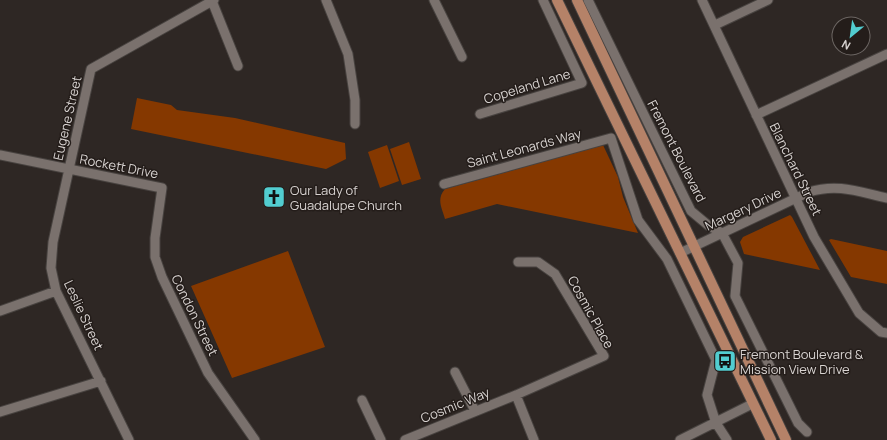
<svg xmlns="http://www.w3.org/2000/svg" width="887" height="440" font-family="Manrope,sans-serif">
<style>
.green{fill:#853800}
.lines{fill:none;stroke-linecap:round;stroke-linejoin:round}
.street-casing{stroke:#484340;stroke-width:11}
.primary-casing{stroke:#484340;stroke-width:12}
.street{stroke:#7a716d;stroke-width:9}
.primary{stroke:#b58268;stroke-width:10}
.labels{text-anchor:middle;stroke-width:3;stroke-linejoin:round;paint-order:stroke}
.street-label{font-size:13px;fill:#d8d3d1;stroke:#241d1a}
.poi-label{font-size:13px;fill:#d8d3d1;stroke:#241d1a;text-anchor:start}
</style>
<rect width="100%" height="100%" fill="#2e2724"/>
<path class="green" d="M137,98L171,105L177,110L235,118L345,143L346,159L326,169L131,129Z
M409,142L421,179L402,185L390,149Z
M387,145L399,181L380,188L368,152Z
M603,145L618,177L623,197L638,233L497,204L445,219C442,208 436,199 445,189Z
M790,215L792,217L820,270L744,254L740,242L743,237Z
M831,239L887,251V284L851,277L829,240Z
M288,251L325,347L232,378L191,286Z"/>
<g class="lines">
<g class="street-casing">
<path id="street" d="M326,0L348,54L355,100V124
M434,0L462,57
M588,0L691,211L709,226L722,233L738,263L735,296L798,423L807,432
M702,0L814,237L859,313L881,332L887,333
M212,1L238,66
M715,25L768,0
M480,114L582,83L543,0
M756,115L887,54
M0,155L162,188L155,238V257L162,277L208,373L255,440
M444,184L611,138L638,220L667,259L716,360L707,395L716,423L727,440
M680,253L809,192C838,183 859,192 887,198
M0,311L56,291
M455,372L475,411
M516,395L534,440
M362,400L381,440
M0,412L101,381
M129,440L56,291L51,268L53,242L91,69L214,0
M405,440L516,395L604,356L555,274L538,262H518
M680,440L752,404"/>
</g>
<g class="primary-casing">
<path id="primary" d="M557,0L771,440
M577,0L786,440"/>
</g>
<use href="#street" class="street"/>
<use href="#primary" class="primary"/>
</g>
<defs>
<g id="church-square" transform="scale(1.15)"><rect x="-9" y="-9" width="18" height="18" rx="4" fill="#52cdd0" stroke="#241d1a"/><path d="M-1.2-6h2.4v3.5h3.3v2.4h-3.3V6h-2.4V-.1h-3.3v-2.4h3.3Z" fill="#111"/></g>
<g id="bus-square" transform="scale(1.15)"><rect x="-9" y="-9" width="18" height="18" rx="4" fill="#52cdd0" stroke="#241d1a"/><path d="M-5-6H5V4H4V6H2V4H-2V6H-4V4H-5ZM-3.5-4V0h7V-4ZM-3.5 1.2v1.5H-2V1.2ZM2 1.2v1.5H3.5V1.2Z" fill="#111"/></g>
</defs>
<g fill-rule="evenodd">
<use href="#church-square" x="274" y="197"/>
<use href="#bus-square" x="725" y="361"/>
</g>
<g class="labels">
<g class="street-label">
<text transform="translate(527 86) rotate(-17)" y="5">Copeland Lane</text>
<text transform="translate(67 118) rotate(-77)" y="5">Eugene Street</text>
<text transform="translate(524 148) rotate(-15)" y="5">Saint Leonards Way</text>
<text transform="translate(677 151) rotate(63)" y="5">Fremont Boulevard</text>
<text transform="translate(119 166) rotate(11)" y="5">Rockett Drive</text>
<text transform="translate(796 169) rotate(64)" y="5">Blanchard Street</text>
<text transform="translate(743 209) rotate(-25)" y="5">Margery Drive</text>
<text transform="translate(591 312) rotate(61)" y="5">Cosmic Place</text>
<text transform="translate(84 315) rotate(65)" y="5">Leslie Street</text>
<text transform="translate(195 315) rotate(64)" y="5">Condon Street</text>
<text transform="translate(455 405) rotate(-22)" y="5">Cosmic Way</text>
</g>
<g class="poi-label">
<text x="290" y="195">Our Lady of<tspan x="290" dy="15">Guadalupe Church</tspan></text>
<text x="740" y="359">Fremont Boulevard &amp;<tspan x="740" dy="15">Mission View Drive</tspan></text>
</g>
</g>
<g transform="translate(851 36) rotate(209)"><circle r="19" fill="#241d1a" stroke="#6c6663"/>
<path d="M0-3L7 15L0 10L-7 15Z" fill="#52cdd0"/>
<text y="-6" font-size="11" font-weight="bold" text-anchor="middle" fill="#d8d3d1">N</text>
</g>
</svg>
